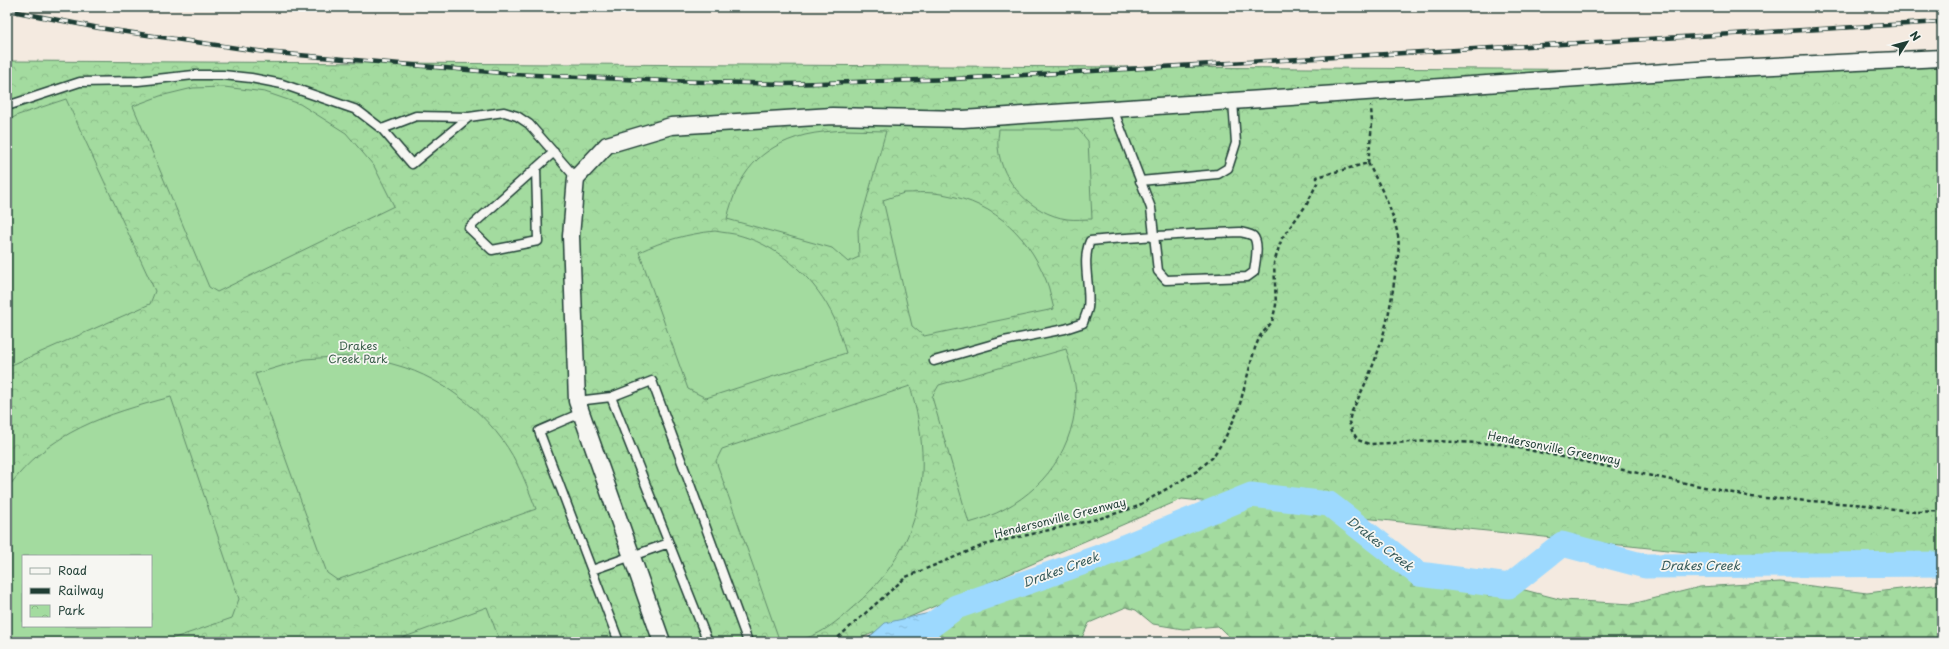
<svg xmlns="http://www.w3.org/2000/svg" width="1949" height="649" font-family="'Playpen Sans',sans-serif">
<style>
.forest{fill:url(#forest-firs);stroke:#618c6a}
.park{fill:url(#park-crowns);stroke:#618c6a;fill-rule:evenodd}
.pitch{fill:#a3db9f;stroke:#618c6a;fill-rule:evenodd}
.water{fill:url(#water-ripples);stroke:#6b9bad}
.lines{fill:none;stroke-linecap:round;stroke-linejoin:round}
.river{stroke:#9dd9fe;stroke-width:25}
.service-casing{stroke:#1f3d34;stroke-width:11}
.minor-casing{stroke:#1f3d34;stroke-width:19}
.path{stroke:#1f3d34;stroke-width:2.5;stroke-dasharray:4 3;stroke-linecap:butt}
.service{stroke:#f6f6f2;stroke-width:8}
.minor{stroke:#f6f6f2;stroke-width:16}
.rail-casing{stroke:#1f3d34;stroke-width:4.5}
.rail{stroke:#f6f6f2;stroke-width:3;stroke-dasharray:9;stroke-linecap:butt}
.labels{text-anchor:middle;stroke-width:3.5;stroke-linejoin:round;paint-order:stroke}
.park-label{font-size:11px;fill:#395d49;stroke:#f6f6f2}
.street-label{font-size:11px;fill:#1f3d34;stroke:#f6f6f2}
.water-label{font-size:12px;font-style:italic;fill:#385c5c;stroke:#f6f6f2}
</style>
<defs>
<pattern id="forest-firs" width="22" height="20" patternUnits="userSpaceOnUse"><rect width="22" height="20" fill="#a3db9f"/><path d="M5 1l3.5 6h-7zM16 11l3.5 6h-7z" fill="#8cbd8a"/></pattern>
<pattern id="park-crowns" width="20" height="18" patternUnits="userSpaceOnUse"><rect width="20" height="18" fill="#a3db9f"/><path d="M2 6a3 3 0 1 1 6 0M12 15a3 3 0 1 1 6 0" fill="none" stroke="#8cbd8a"/></pattern>
<pattern id="water-ripples" width="26" height="14" patternUnits="userSpaceOnUse"><rect width="26" height="14" fill="#9dd9fe"/><path d="M2 4q2-2 4 0t4 0M15 11q2-2 4 0t4 0" fill="none" stroke="#87bbda"/></pattern>
</defs>
<rect width="100%" height="100%" fill="#f4eae0"/>
<filter id="ink" filterUnits="userSpaceOnUse"><feTurbulence type="fractalNoise" baseFrequency=".025" numOctaves="2"/><feDisplacementMap in="SourceGraphic" scale="8" xChannelSelector="R" yChannelSelector="G"/><feConvolveMatrix kernelMatrix="1 2 1 2 8 2 1 2 1" color-interpolation-filters="sRGB"/></filter>
<g filter="url(#ink)">
<path class="forest" d="M1251,495L1329,504L1419,574L1509,586L1563,600L1632,604L1700,587L1780,582L1867,593L1942,584V642H1786L1777,638L1768,642H1234L1218,626L1183,629L1153,624L1136,610L1126,607L1089,623L1080,642H925L956,607L1099,557Z"/>
<path class="park" d="M7,61L1686,70L1942,66V571L1916,576L1182,499L852,642H7ZM23,556H151V626H23Z"/>
<path class="pitch" d="M224,87L265,92L300,104L346,133L374,166L394,206L217,292L209,287L133,106L160,96L193,88Z
M66,99L155,291L150,304L7,367V121L18,115Z
M999,129H1078L1088,141L1092,219C1084,219 1075,220 1067,219C1032,214 1001,182 998,147C997,141 999,134 999,129Z
M845,130L886,131L858,230L859,257L848,262L832,248L727,219C738,173 759,147 805,135C818,132 832,131 845,130Z
M904,193C914,193 925,192 934,193C988,199 1026,230 1046,280C1050,289 1051,299 1054,309L924,336L912,326L883,200Z
M715,231C724,233 734,233 742,236C782,248 817,281 834,318C839,329 842,341 846,353L706,398L688,389L639,252C665,240 687,234 715,231Z
M1066,349C1069,361 1074,373 1075,385C1077,396 1075,410 1073,421C1061,474 1020,509 969,523L932,397L939,385Z
M348,356C364,359 380,360 396,365C445,378 495,419 517,464C525,479 530,494 536,509L337,580L327,573L255,374L305,359Z
M910,386C913,398 917,411 919,424C931,499 910,559 852,608C830,628 811,642 780,642L716,461L722,449Z
M171,397L239,599L232,618L163,642H9L7,636V489C49,431 106,414 171,397ZM23,556H151V626H23Z
M487,607L500,642H391Z"/>
<path class="water" d="M956,607L925,642H864L885,623Z"/>
<g class="lines">
<path class="river" d="M909,642L956,607L1099,557L1251,495L1329,504L1419,574L1509,586L1562,544L1645,566L1942,564"/>
<g class="service-casing">
<path id="service" d="M7,106L80,82L138,81L194,75H223L251,78L282,84L357,110L382,129
M469,117L416,116L382,129L412,164L469,117L504,112L517,116L529,124L576,178
M536,168L538,241L492,250L469,228L554,152
M1140,181L1218,174L1228,168L1236,143L1233,101
M934,361L1004,341L1065,329L1083,323C1084,319 1087,313 1088,308C1091,286 1081,262 1090,241C1140,236 1190,234 1240,232C1244,233 1250,234 1253,236C1260,243 1255,263 1254,272L1247,277L1166,280L1158,271L1151,208L1113,109
M611,397L708,642
M577,401L611,397L652,381L748,642
M581,413L539,431L619,642
M592,570L669,543"/>
</g>
<g class="minor-casing">
<path id="minor" d="M662,642L577,401L571,236L576,178L607,145L671,126L832,116L963,119L1712,69L1942,58"/>
</g>
<path class="path" d="M1368,163C1380,186 1393,210 1398,236C1400,249 1397,262 1395,275C1388,330 1376,364 1351,413L1349,422L1352,431L1358,440L1369,444L1434,441L1500,444L1752,497L1866,505L1915,512L1942,511
M1368,163L1372,124L1371,106
M833,642L906,577L984,545L1101,518L1136,507L1197,471L1212,458L1224,440L1238,411L1255,348L1260,336L1272,322L1276,305L1274,263L1279,247L1282,238L1307,204L1317,183V177L1368,163"/>
<use href="#service" class="service"/>
<use href="#minor" class="minor"/>
<g class="rail-casing">
<path id="rail" d="M7,10L99,28L265,52L513,74L667,81L786,84L954,79L1942,22"/>
</g>
<use href="#rail" class="rail"/>
</g>
</g>
<g class="labels">
<g class="park-label">
<text x="358" y="350">Drakes<tspan x="358" dy="13">Creek Park</tspan></text>
</g>
<g class="street-label">
<text transform="translate(1554 448) rotate(11)" y="4">Hendersonville Greenway</text>
<text transform="translate(1060 518) rotate(-14)" y="4">Hendersonville Greenway</text>
</g>
<g class="water-label">
<text transform="translate(1380 544) rotate(38)" y="4">Drakes Creek</text>
<text x="1700" y="570">Drakes Creek</text>
<text transform="translate(1061 570) rotate(-20)" y="4">Drakes Creek</text>
</g>
</g>
<rect width="1949" height="649" fill="none" stroke="#f6f6f2" stroke-width="24"/>
<rect x="12" y="12" width="1925" height="625" fill="none" stroke="#1f3d34" stroke-width="1.5" filter="url(#ink)"/>
<rect x="22" y="555" width="130" height="72" fill="#f6f6f2" stroke="#a0aca6"/>
<rect x="30" y="568" width="20" height="6" fill="#f6f6f2" stroke="#a0aca6"/>
<text x="58" y="575" font-size="12" fill="#1f3d34">Road</text>
<rect x="30" y="588" width="20" height="6" fill="#1f3d34" stroke="#a0aca6"/>
<text x="58" y="595" font-size="12" fill="#1f3d34">Railway</text>
<rect x="30" y="605" width="20" height="12" fill="url(#park-crowns)" stroke="#a0aca6"/>
<text x="58" y="615" font-size="12" fill="#1f3d34">Park</text>
<g transform="translate(1907 42) rotate(54)" stroke="#f6f6f2" stroke-width="3" paint-order="stroke">
<path d="M0-3L7 15L0 10L-7 15Z" fill="#1f3d34"/>
<text y="-6" font-size="11" font-weight="bold" text-anchor="middle" fill="#1f3d34">N</text>
</g>
</svg>
